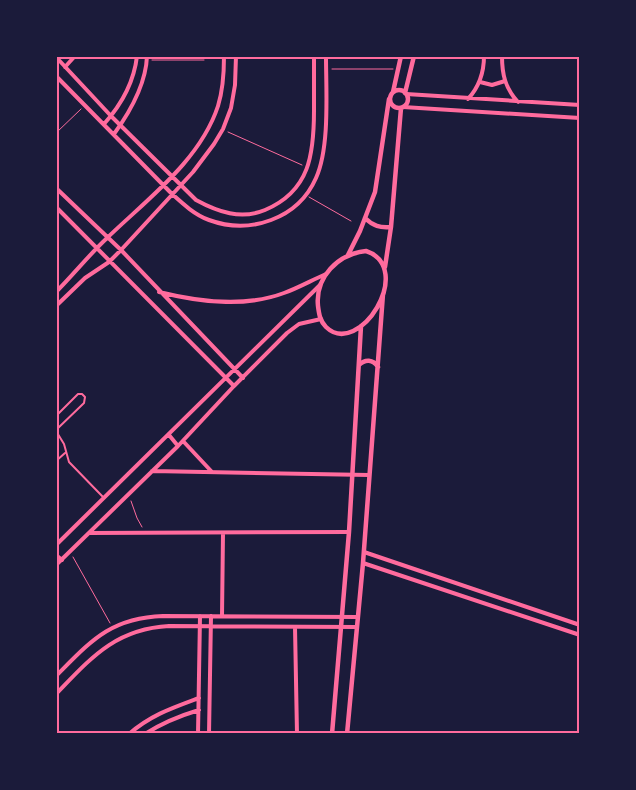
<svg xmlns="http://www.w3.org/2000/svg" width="636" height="790" font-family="'Open Sans',sans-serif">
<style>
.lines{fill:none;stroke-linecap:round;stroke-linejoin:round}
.path{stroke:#ff6b9d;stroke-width:1}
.service{stroke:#ff6b9d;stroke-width:2}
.minor{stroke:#ff6b9d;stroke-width:4}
.tertiary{stroke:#ff6b9d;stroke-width:4.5}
.neatline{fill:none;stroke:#ff6b9d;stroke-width:2}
</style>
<rect width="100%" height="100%" fill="#1b1b3a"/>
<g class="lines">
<path class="path" d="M152,60H204
M332,69H393
M228,132L302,165
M56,133L81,109
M309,197L351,221
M131,501L137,518L142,527
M73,557L110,623"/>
<path class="service" d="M56,416L78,394H82L85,397L84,403L56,430
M56,431L64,444L69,462L104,498
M56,461L65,453"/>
<path class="minor" d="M502,56C502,74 505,88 518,102
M56,57L111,116L196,200C218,212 241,220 265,210C310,191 314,154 314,110C314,92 314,74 314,56
M65,67L75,56
M56,76L172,194C183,204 195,215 209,220C250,235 298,219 316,178C330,147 326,91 326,56
M480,82L492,85L505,81
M406,94L580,105
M468,99C479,87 484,73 484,56
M403,107L580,118
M104,124C122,104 134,82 137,56
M114,134C130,112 146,84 147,56
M56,188L121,250L243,378
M56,207L234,386
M56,292C73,275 88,256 106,239C146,200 200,161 218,106C223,90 224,72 224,56
M159,292C199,302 244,308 284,293C298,288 312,280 326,274
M56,306L85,278L109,262L121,250L193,172L214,144L223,129L231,108L235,85L236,56
M169,435L178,446
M183,441L212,472
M152,471L369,475
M89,533L349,532
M56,545L320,285
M364,552L580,625
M56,555L62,560
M363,563L580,635
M56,565L178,446L234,386L287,333L299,324L321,319
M222,616L223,533
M295,627L297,734
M56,676C91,641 110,618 163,616L358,617
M56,694C91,658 115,629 169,626L357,627
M129,734C151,715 172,708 199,698
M145,734C162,723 179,716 199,710
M198,734L200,616
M209,734L211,616"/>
<path class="tertiary" d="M390 99a9 9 0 1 1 18 0a9 9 0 1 1-18 0Z
M393,92L401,56
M405,93L414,56
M365,218C373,226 380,228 391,227
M366,251C416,268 359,359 326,327C320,321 319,314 318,306C315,277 338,254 366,251Z
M348,255L360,231L375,192L389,99
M385,267L391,227L401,108
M359,365C365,359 373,359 378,367
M332,734L349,532L361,326
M347,734L363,563L383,294"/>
</g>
<rect width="636" height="790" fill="none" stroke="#1b1b3a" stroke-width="115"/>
<rect x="58" y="58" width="520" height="674" class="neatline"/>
</svg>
